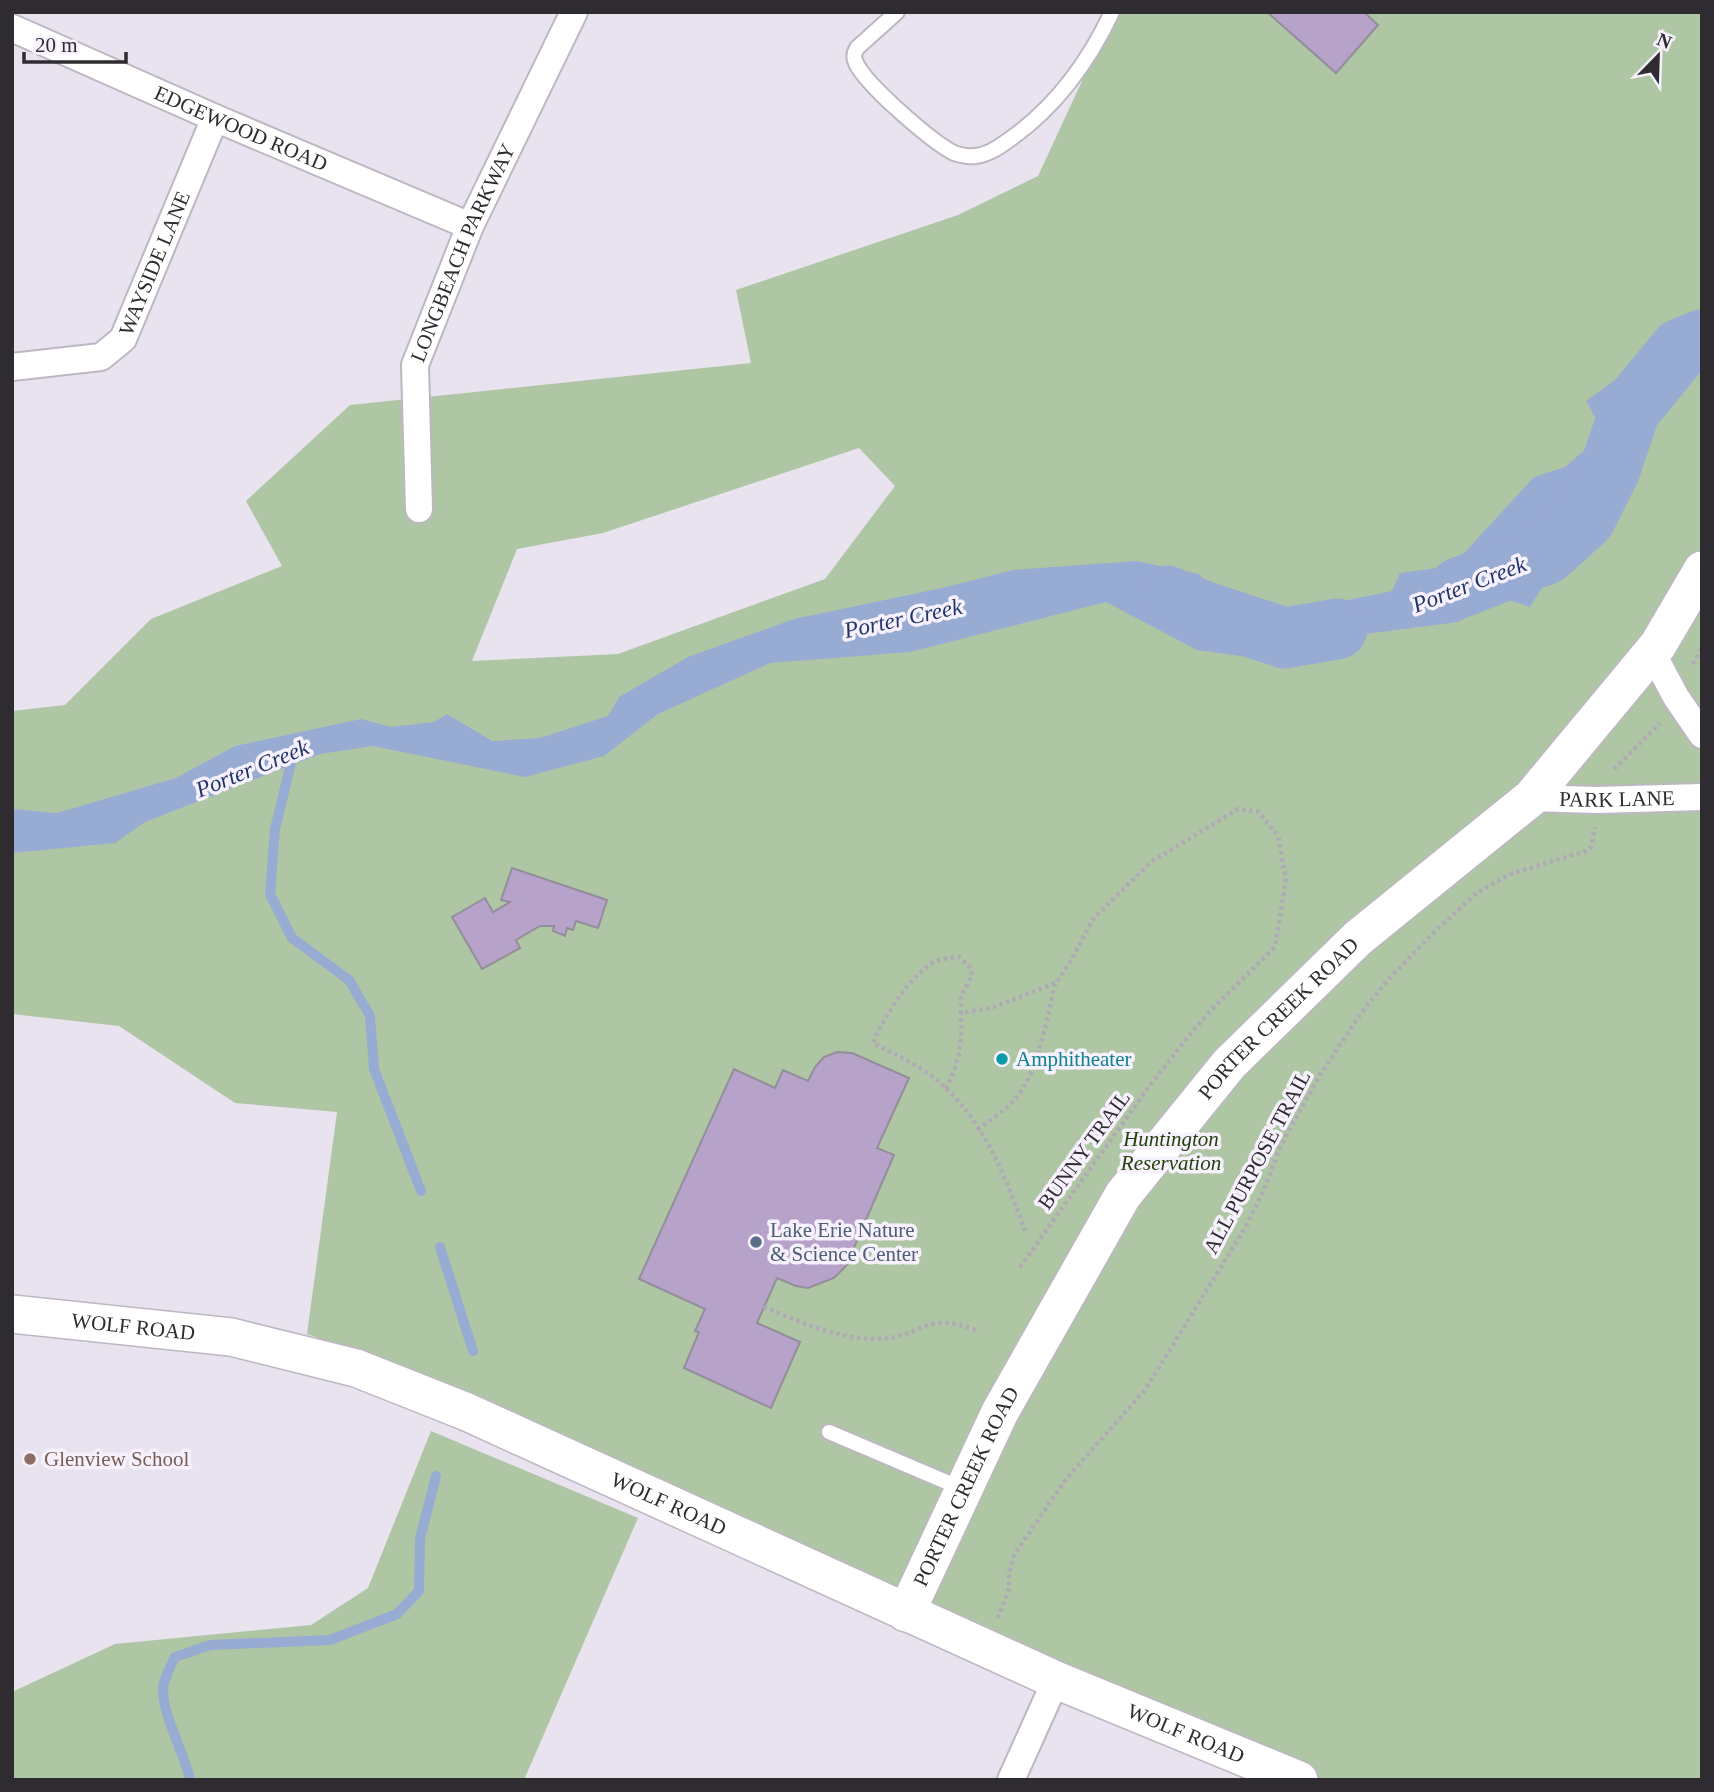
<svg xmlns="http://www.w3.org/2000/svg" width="1714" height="1792" font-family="'Times New Roman',serif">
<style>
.green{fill:#afc6a4;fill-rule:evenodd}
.water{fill:#98abd3}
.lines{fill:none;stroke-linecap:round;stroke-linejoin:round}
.stream{stroke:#98abd3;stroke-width:10}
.river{stroke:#98abd3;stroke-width:61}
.building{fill:#b7a2ca;stroke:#938e99;stroke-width:2}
.lane-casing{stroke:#bdb7c3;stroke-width:18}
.street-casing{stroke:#bdb7c3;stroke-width:30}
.secondary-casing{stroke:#bdb7c3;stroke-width:40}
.path{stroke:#afaab4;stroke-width:4.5;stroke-dasharray:3.5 3.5;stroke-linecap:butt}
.lane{stroke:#fff;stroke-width:14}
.street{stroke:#fff;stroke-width:26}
.secondary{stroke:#fff;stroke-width:37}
.culture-dot{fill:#0f9aa8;stroke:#f7f1fd;stroke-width:2.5}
.service-dot{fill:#5c6f8a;stroke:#f7f1fd;stroke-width:2.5}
.education-dot{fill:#8d6e63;stroke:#f7f1fd;stroke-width:2.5}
.labels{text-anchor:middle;stroke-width:7;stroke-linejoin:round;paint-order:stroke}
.street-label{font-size:21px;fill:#2e2c30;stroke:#f7f1fd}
.culture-label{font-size:21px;fill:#0d838f;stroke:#f7f1fd;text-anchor:start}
.park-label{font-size:21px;font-style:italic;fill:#21430b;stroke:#f7f1fd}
.service-label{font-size:21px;fill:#4e5e75;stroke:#f7f1fd;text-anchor:start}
.education-label{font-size:21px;fill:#785e54;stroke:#f7f1fd;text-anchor:start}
.water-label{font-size:23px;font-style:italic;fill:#1f3567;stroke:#f7f1fd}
</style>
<rect width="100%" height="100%" fill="#e9e3ef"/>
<path class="green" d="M1114,12H1702V1780H1301L467,1412L475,1394L307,1334L337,1112L235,1103L119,1026L12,1014V711L65,705L151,619L282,566L246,501L350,405L751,363L736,290L958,215L1038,176ZM859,448L895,486L825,579L618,654L472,661L517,549L603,533Z
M431,1431L638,1518L524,1780H12V1692L115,1644L311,1625L368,1588Z"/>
<path class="water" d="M1702,317V350L1669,379L1649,430L1534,542L1544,584L1530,607L1503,598L1458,622L1327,639L1276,661L1197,650L1106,602L910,652L770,663L658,714L604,756L525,777L373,746L320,754L145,822L115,843L12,853V809L57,813L176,778L235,746L361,719L391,727L434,722L447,714L492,741L540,738L608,716L619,697L688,657L794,619L942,588L1013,570L1136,561L1199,574L1248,628L1287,625L1290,612L1392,591L1400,573L1452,566L1534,477L1565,467L1604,433L1586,401Z"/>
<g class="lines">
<path class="stream" d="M293,755L275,829L270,894L292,938L349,980L370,1016L374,1069L421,1191
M440,1247L473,1351
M190,1780C185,1753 158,1708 164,1683C166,1675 171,1665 175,1657L210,1645L330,1640L397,1614L419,1591L420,1539L436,1476"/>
<path class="river" d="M1459,588L1546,554L1585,519L1610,469L1630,410L1680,349L1702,340
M1167,596L1205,612L1285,638L1337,629"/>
</g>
<path class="building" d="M1267,12H1364L1378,25L1336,73Z
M512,868L607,900L598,928L576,921L573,930L567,928L565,936L553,931L554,926H540L516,940L520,948L482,969L452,917L485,898L493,912L510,902L501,900Z
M837,1052L852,1053L909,1078L877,1148L894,1155L846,1266L834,1278L808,1288L796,1286L777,1278L757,1323L800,1342L771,1408L684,1368L699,1332L695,1331L705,1309L639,1279L734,1069L775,1088L783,1070L808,1081L815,1067L824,1057Z"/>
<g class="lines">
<g class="lane-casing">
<path id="lane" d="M897,12L857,48C854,53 853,57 856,63C866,85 932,142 954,153C959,155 969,157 975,156C989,155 1002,145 1013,137C1057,105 1089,61 1112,12
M829,1432L963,1489"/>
</g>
<g class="street-casing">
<g id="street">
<path id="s1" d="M12,28L215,118L470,226"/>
<path id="s2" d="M12,367L101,357L123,339L215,118"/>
<path id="s3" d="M419,509L415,365L470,226L574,12"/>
<path d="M1652,652L1676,697L1702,735"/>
<path id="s4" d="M1531,798L1597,800L1702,797"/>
<path d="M1011,1780L1056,1680"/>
</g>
</g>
<g class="secondary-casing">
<g id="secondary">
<path id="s5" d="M12,1314L231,1337L356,1368L467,1412L1056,1680L1299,1780"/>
<path id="s6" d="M906,1613L1000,1412L1123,1195L1229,1064L1358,938L1531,798L1658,645L1702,570"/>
</g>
</g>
<path class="path" d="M1693,664L1702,648
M1614,769L1660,723
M946,1089C960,1059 962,1046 961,1013
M978,1130C990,1120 1006,1110 1016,1098C1038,1073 1047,1016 1055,984
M1020,1267L1148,1088L1187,1038L1212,1009L1275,947L1286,880L1278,836L1259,812L1238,809L1151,862L1093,919L1072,959L1056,983L994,1007L961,1013V996L972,976L971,968L959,957C952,958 944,958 937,961C912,972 883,1018 873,1043C895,1054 919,1065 938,1081C983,1119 1006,1177 1025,1231
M764,1307C802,1323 848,1344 890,1338C904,1336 914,1330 926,1326C944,1319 962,1325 979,1331
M998,1618L1009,1589V1574L1014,1555L1066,1479L1145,1390L1245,1228L1264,1190L1280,1147L1320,1075L1361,1013L1387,981L1433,933L1477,893L1510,874L1586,851L1591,847L1595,827"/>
<use href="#lane" class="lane"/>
<use href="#street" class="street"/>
<use href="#secondary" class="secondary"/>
</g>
<circle class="culture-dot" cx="1002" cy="1059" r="7"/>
<circle class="service-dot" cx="756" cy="1242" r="7"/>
<circle class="education-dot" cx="30" cy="1459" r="7"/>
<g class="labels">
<g class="street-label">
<text dy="7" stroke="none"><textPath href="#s1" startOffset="250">EDGEWOOD ROAD</textPath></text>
<text dy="7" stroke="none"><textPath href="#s3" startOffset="266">LONGBEACH PARKWAY</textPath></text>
<text dy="7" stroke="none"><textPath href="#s2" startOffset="200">WAYSIDE LANE</textPath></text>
<text dy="7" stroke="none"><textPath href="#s4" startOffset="86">PARK LANE</textPath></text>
<text dy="7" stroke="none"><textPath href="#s6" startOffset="707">PORTER CREEK ROAD</textPath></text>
<text transform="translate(1084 1150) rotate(-54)" y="7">BUNNY TRAIL</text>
<text transform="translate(1257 1162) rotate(-62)" y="7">ALL PURPOSE TRAIL</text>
<text dy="7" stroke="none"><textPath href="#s5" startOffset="122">WOLF ROAD</textPath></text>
<text dy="7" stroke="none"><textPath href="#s6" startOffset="140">PORTER CREEK ROAD</textPath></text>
<text dy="7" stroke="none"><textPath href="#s5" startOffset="690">WOLF ROAD</textPath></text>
<text dy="7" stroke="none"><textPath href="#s5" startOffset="1256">WOLF ROAD</textPath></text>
</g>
<g class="culture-label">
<text x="1016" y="1066">Amphitheater</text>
</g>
<g class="park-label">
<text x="1171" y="1146">Huntington<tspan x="1171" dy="24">Reservation</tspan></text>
</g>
<g class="service-label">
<text x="770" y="1237">Lake Erie Nature<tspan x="770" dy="24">&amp; Science Center</tspan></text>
</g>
<g class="education-label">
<text x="44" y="1466">Glenview School</text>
</g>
<g class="water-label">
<text transform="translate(1469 584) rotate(-21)" y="8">Porter Creek</text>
<text transform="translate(903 618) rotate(-12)" y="8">Porter Creek</text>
<text transform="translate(252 768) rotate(-22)" y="8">Porter Creek</text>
</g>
</g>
<rect width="1714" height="1792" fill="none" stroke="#2e2c30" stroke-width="28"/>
<g transform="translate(1658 56) rotate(23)" stroke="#f7f1fd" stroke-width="5" paint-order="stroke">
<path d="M0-5L12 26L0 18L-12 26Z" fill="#2e2c30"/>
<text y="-10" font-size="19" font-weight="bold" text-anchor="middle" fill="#2e2c30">N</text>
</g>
<path d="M24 52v10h102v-10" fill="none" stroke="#2e2c30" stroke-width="3.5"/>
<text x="35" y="52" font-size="21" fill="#2e2c30" stroke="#f7f1fd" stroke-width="5" paint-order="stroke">20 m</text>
</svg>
